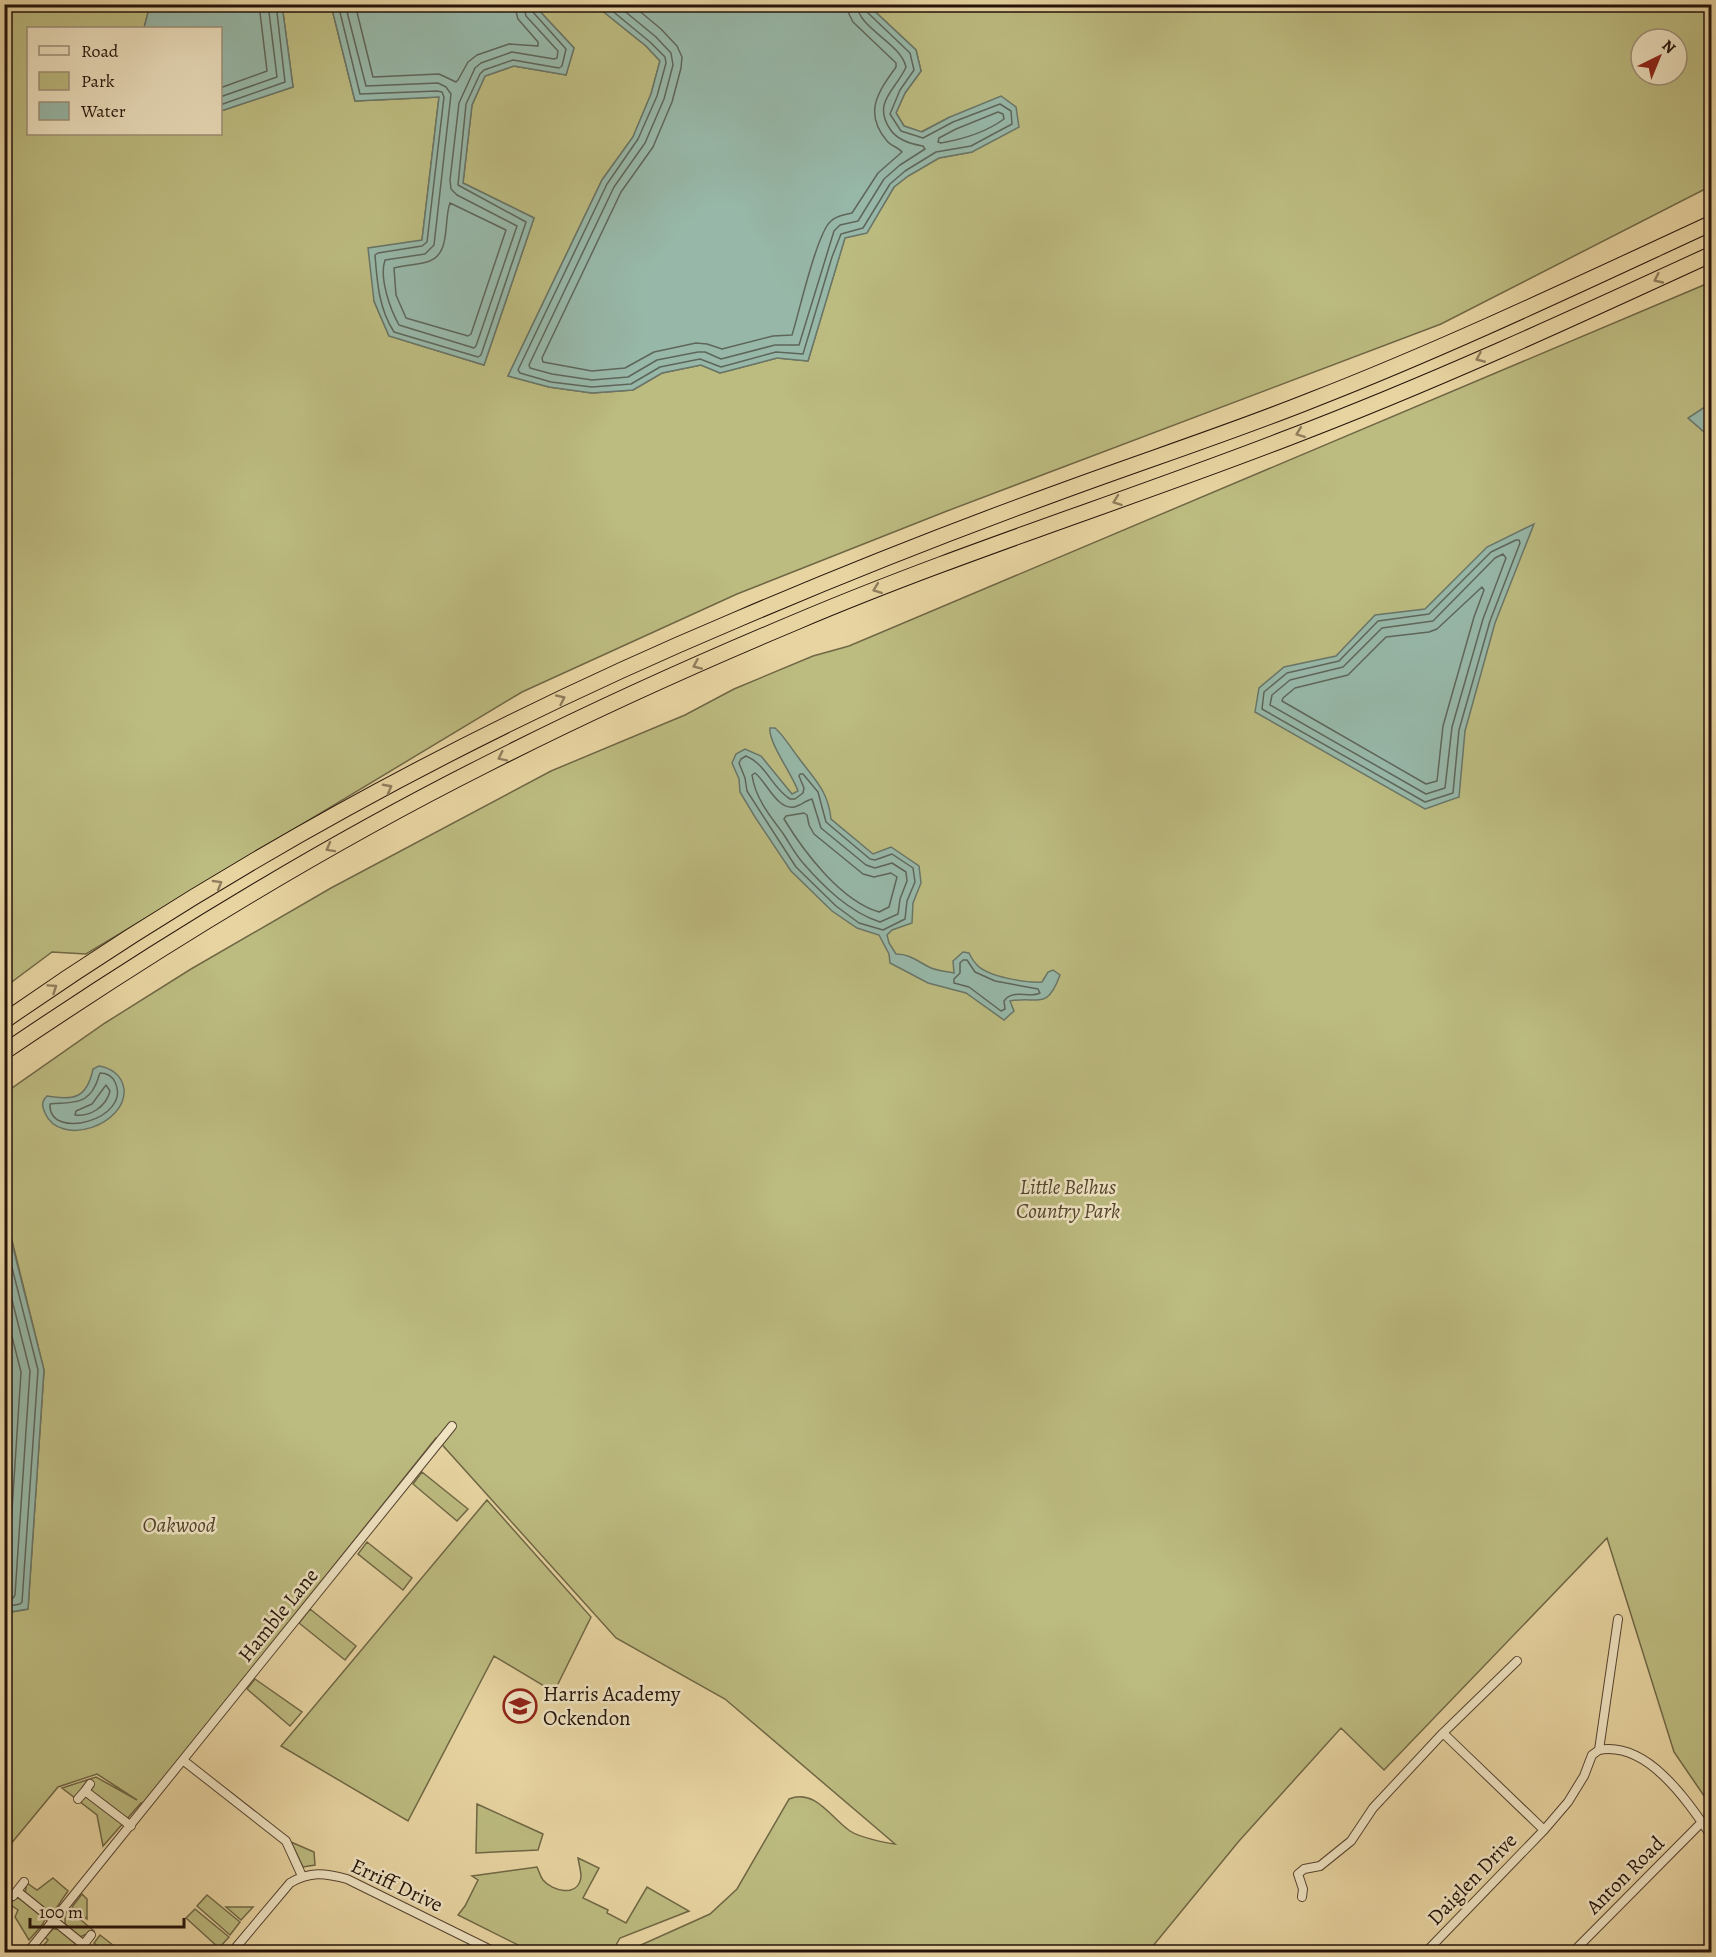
<svg xmlns="http://www.w3.org/2000/svg" width="1716" height="1957" font-family="Alegreya,serif">
<style>
.green{fill:#bcbb80;stroke:#706745;stroke-width:1.5;fill-rule:evenodd}
.water{fill:#97b8a9;stroke:#697669;stroke-width:1.5}
.lines{fill:none;stroke-linecap:round;stroke-linejoin:round}
.shore{stroke:#5e665a;stroke-width:1.5}
.minor-casing{stroke:#564330;stroke-width:10}
.motorway-casing{stroke:#25130a;stroke-width:17}
.minor{stroke:#efe3c2;stroke-width:8}
.motorway{stroke:#e7d4a1;stroke-width:15}
.oneway{stroke:#907d5d}
.labels{text-anchor:middle;stroke-width:5;stroke-linejoin:round;paint-order:stroke}
.park-label{font-size:21px;font-style:italic;fill:#52452d;stroke:#efe3c2}
.street-label{font-size:21px;fill:#25130a;stroke:#efe3c2}
.poi-label{font-size:21px;fill:#25130a;stroke:#efe3c2;text-anchor:start}
</style>
<rect width="100%" height="100%" fill="#e7d4a1"/>
<filter id="stains"><feTurbulence type="fractalNoise" baseFrequency=".00333" numOctaves="4"/><feColorMatrix values="0 0 0 0 .2 0 0 0 0 .09 0 0 0 0 .02 0 0 0 .5 -.17"/></filter>
<radialGradient id="worn" r=".72"><stop offset=".6" stop-color="#630" stop-opacity="0"/><stop offset="1" stop-color="#630" stop-opacity=".3"/></radialGradient>
<path class="green" d="M5,5H150L144,28H28V134H220L221,111L293,87L282,5H331L355,101L439,97L422,240L374,301L389,336L484,365L534,218L463,183L472,105L485,76L514,66L566,75L574,48L534,5H595L646,46L660,61L651,94L633,137L602,180L508,376L549,387L592,393L633,390L662,373L701,365L720,373L777,358L808,361L845,237L882,207L894,187L908,176L939,158L972,152L950,117L921,132L904,126L896,113L905,93L921,71L916,50L868,5H1711V186L1441,324L947,511L737,594L522,692L86,954L52,952L5,987ZM1641,39H1677V75H1641Z
M1711,282V1806L1674,1752L1607,1538L1384,1770L1341,1728L1239,1841L1148,1952H639L632,1949L710,1914L737,1889L789,1799C815,1788 831,1818 850,1831C859,1837 885,1843 895,1844L725,1699L616,1638L436,1438L143,1804L141,1803L103,1846L97,1815L62,1788L96,1777L137,1800L97,1774L58,1787L5,1851V1613L28,1609L44,1370L5,1212V1093L105,1023L191,969L331,888L551,771L685,715L734,689L813,656L849,646Z
M422,1472L468,1509L457,1521L413,1484Z
M487,1500L591,1617L554,1692L494,1656L408,1821L281,1746Z
M367,1542L412,1578L403,1590L358,1554Z
M310,1609L356,1646L345,1660L299,1623Z
M255,1679L302,1712L290,1726L247,1689Z
M477,1804L543,1834L538,1850L476,1853Z
M291,1842L314,1852L315,1865L303,1867Z
M578,1858L599,1868L583,1898L608,1910L607,1913L626,1923L647,1887L689,1911L620,1938L612,1952H532L458,1915L465,1906L478,1880L472,1876L537,1867C539,1871 540,1876 543,1880C552,1891 578,1898 581,1877C581,1871 579,1864 578,1858Z
M53,1878L68,1891L55,1910L47,1911L25,1893L27,1883L37,1890Z
M82,1894L87,1899V1919L72,1907Z
M207,1895L240,1922L230,1935L197,1906Z
M17,1898C27,1899 40,1911 45,1919L43,1924L29,1940L15,1917L18,1910L9,1904Z
M226,1907H253L241,1920Z
M68,1909L94,1931L80,1937L65,1924V1913Z
M195,1909L229,1937L219,1948L186,1918Z
M53,1929H59L77,1944L74,1952L62,1951L61,1952H38L48,1940L45,1937Z
M100,1935L118,1949L115,1952H106L94,1943Z"/>
<path class="water" d="M150,5H282L293,87L221,111L220,28H144Z
M331,5H534L574,48L566,75L514,66L485,76L472,105L463,183L534,218L484,365L389,336L374,301L368,248L422,240L439,97L355,101Z
M595,5H868L916,50L921,71L905,93L896,113L904,126L922,132L950,117L1001,96L1016,107L1019,127L972,152L939,158L908,176L894,187L867,233L845,238L808,361L777,358L720,373L701,365L662,373L633,390L592,393L549,387L508,376L602,180L633,137L651,94L660,61L646,46Z
M1711,403V438L1688,418Z
M1534,524L1495,623L1465,731L1459,797L1425,809L1255,712L1259,688L1284,667L1336,656L1375,615L1425,609L1487,547Z
M770,728H775C785,737 790,747 798,757C814,779 828,790 831,819L873,854L891,847L919,866L921,883L913,903L912,923L892,930L887,935L889,943L896,954C910,954 917,961 929,967C936,971 946,971 954,973L953,961L963,952L969,953C971,957 974,962 977,965C988,977 1027,983 1042,982L1048,972L1053,970L1060,975C1047,1011 1038,996 1010,1001L1014,1011L1004,1020L966,993L928,983L890,963L889,954L879,935L857,928L832,911L791,871L755,817L740,792L739,779L732,763L736,754L745,749L761,756L792,794L798,791C792,774 768,742 770,728Z
M99,1066C111,1068 122,1075 124,1089C127,1125 60,1148 45,1113C42,1106 41,1102 47,1096C74,1101 87,1098 93,1069Z
M4,1212L44,1370L28,1609L5,1613Z"/>
<g class="lines">
<path class="shore" d="M338,4L360,94L437,91L442,92L444,97L427,242L422,246L378,253L375,255C377,282 379,309 394,332L478,357L481,355L526,222L458,185L466,104L480,74L484,70L513,60L559,68L562,66L566,49L532,11L530,4
M345,4L366,86L438,83L446,87L451,94L434,245L425,254L385,260C379,278 390,309 399,325L474,348L476,346L517,226L457,195L451,189L450,180L459,103L475,68L481,63L512,52L554,59L557,58L558,51L526,16L523,4
M355,4L373,77L439,74L456,82L458,80L468,62L477,55L509,44L538,46V42L518,19L514,4
M604,4L650,42L665,57L666,63L657,96L638,139L607,184L518,370L520,373L551,382L592,387L631,384L660,367L700,359L721,367L776,352L803,354L832,257L841,234L863,228L890,184L905,171L936,152L971,146L1012,124L1011,111L1000,104L953,122L923,138L901,131L890,114L900,90L914,70L910,53L866,11L864,4
M616,4L656,37L671,53L673,65L664,99L645,143L614,187L529,365L530,368L552,374L592,380L628,377L657,360L698,352H705L721,359L775,345H799L834,231L840,225L858,221L884,179L900,165L925,149L923,146C910,144 897,140 890,129C872,102 896,90 906,67C900,42 858,29 857,4
M631,4L661,29L677,46L682,57L681,68L672,102L653,147L621,192L542,358L543,362L592,371L625,368L654,352L696,343L707,344L722,349L773,336L792,335C799,313 817,232 831,221C837,215 845,215 852,213L878,173L902,152C898,147 891,146 887,141C863,113 878,92 896,67V63L853,22L849,14L848,4
M220,88L267,71L259,4
M220,97L277,77L268,4
M220,105L285,82L276,4
M998,112L1003,114L1004,119C985,133 964,139 941,143L938,142L939,138L956,129Z
M450,203L506,230L471,334L468,336L406,318L396,295L394,268C405,265 416,265 427,262C452,255 443,221 450,203Z
M1516,540H1519L1520,543L1490,621L1459,730L1453,793L1425,802L1262,709L1264,692L1287,673L1339,661L1378,621L1429,614L1491,552Z
M1503,554L1506,558L1483,619L1452,727L1445,788L1426,794L1270,705L1272,695L1290,680L1343,667L1382,628L1433,621L1495,558Z
M1482,587L1484,590L1474,617L1443,726L1437,781L1426,784L1282,701L1283,698L1295,688L1348,675L1386,637L1429,632L1437,629Z
M746,756C766,764 772,788 790,799H795L803,793L804,788L799,776L800,774H803L818,792L826,822L870,859L875,860L892,854L913,868L915,882L907,901L905,919L883,930L859,923L836,906L796,867L747,791L745,778L739,763L741,759Z
M755,773C766,781 777,810 794,807C801,806 806,800 812,799L821,828L866,865L875,868L892,863L906,872L907,881L900,899L898,914L880,922C849,912 824,887 803,863C795,854 789,842 782,832C769,815 755,797 752,775Z
M804,813L807,815L809,825L814,834L863,874L874,877L891,873L897,877L889,907L879,912C841,901 804,852 784,819L786,816Z
M963,960H967L975,972L995,981L1038,989L1040,993C1029,999 1013,988 1004,1001L1005,1009L1001,1011L969,987L954,983V979L960,973V963Z
M100,1073C107,1073 112,1076 115,1082C133,1119 48,1142 50,1104C67,1102 86,1106 95,1086C98,1081 98,1077 100,1073Z
M106,1085L110,1091C106,1107 90,1117 75,1115L76,1111L92,1104Z
M4,1236L38,1370L22,1602L20,1604L4,1607
M4,1268L30,1371L15,1595L13,1598L4,1599
M4,1305L21,1372L7,1587L4,1590"/>
<g class="minor-casing">
<path id="minor" d="M1443,1733L1544,1830
M1599,1750C1648,1741 1688,1802 1712,1837
M184,1761L286,1841L302,1876
M90,1784L85,1791L131,1826
M78,1799L85,1791
M17,1891L84,1945
M13,1896L24,1882
M1302,1897L1303,1889L1298,1874L1304,1869L1320,1866L1351,1841L1373,1808L1443,1733L1517,1661
M28,1952L452,1426
M78,1952L91,1935
M232,1952L290,1883C310,1871 325,1873 347,1879L495,1952
M1426,1952L1544,1830L1568,1802L1584,1776L1592,1755L1599,1750L1618,1619
M1573,1952L1702,1822"/>
</g>
<g class="motorway-casing">
<path id="motorway" d="M4,1021C232,862 480,728 736,620C841,575 947,533 1054,494C1140,462 1227,434 1312,400C1448,347 1580,284 1712,223
M4,1052C159,947 318,849 485,765C587,713 691,666 796,622C956,554 1122,502 1285,439C1430,384 1571,319 1712,254"/>
</g>
<use href="#minor" class="minor"/>
<use href="#motorway" class="motorway"/>
</g>
<defs><path id="oneway-chevron" d="M-2-3.5L2.5 0L-2 3.5" fill="none" stroke-width="1.6" stroke-linecap="round" stroke-linejoin="round" transform="scale(1.5)"/></defs>
<g class="oneway">
<use href="#oneway-chevron" transform="translate(1658 279) rotate(155)"/>
<use href="#oneway-chevron" transform="translate(1480 358) rotate(157)"/>
<use href="#oneway-chevron" transform="translate(1300 433) rotate(159)"/>
<use href="#oneway-chevron" transform="translate(1117 501) rotate(160)"/>
<use href="#oneway-chevron" transform="translate(877 589) rotate(159)"/>
<use href="#oneway-chevron" transform="translate(697 665) rotate(156)"/>
<use href="#oneway-chevron" transform="translate(561 699) rotate(-25)"/>
<use href="#oneway-chevron" transform="translate(502 757) rotate(154)"/>
<use href="#oneway-chevron" transform="translate(388 788) rotate(-28)"/>
<use href="#oneway-chevron" transform="translate(330 848) rotate(151)"/>
<use href="#oneway-chevron" transform="translate(218 884) rotate(-30)"/>
<use href="#oneway-chevron" transform="translate(53 988) rotate(-34)"/>
</g>
<defs>
<g id="school-ring" transform="scale(1.725)"><circle r="9.5" fill="#efe3c2" stroke="#8f2418" stroke-width="1.5"/><path d="M0-5L7-2L0 1L-7-2ZM-4 1L0 2.5L4 1V4Q0 6-4 4Z" fill="#8f2418"/></g>
</defs>
<g fill-rule="evenodd">
<use href="#school-ring" x="520" y="1706"/>
</g>
<g class="labels">
<g class="park-label">
<text x="1068" y="1194">Little Belhus<tspan x="1068" dy="24">Country Park</tspan></text>
<text x="179" y="1532">Oakwood</text>
</g>
<g class="street-label">
<text transform="translate(278 1615) rotate(-51)" y="7">Hamble Lane</text>
<text transform="translate(1625 1875) rotate(-45)" y="7">Anton Road</text>
<text transform="translate(1472 1879) rotate(-46)" y="7">Daiglen Drive</text>
<text transform="translate(397 1885) rotate(25)" y="7">Erriff Drive</text>
</g>
<g class="poi-label">
<text x="543" y="1701">Harris Academy<tspan x="543" dy="24">Ockendon</tspan></text>
</g>
</g>
<rect width="1716" height="1957" fill="none" stroke="#e7d4a1" stroke-width="24"/>
<rect x="6" y="6" width="1704" height="1945" fill="none" stroke="#25130a" stroke-width="3"/>
<rect x="12" y="12" width="1692" height="1933" fill="none" stroke="#25130a" stroke-width="1.5"/>
<rect x="27" y="27" width="195" height="108" fill="#efe3c2" stroke="#9e9078" stroke-width="1.5"/>
<rect x="39" y="46" width="30" height="9" fill="#efe3c2" stroke="#9e9078" stroke-width="1.5"/>
<text x="81" y="57" font-size="18" fill="#25130a">Road</text>
<rect x="39" y="72" width="30" height="18" fill="#bcbb80" stroke="#9e9078" stroke-width="1.5"/>
<text x="81" y="87" font-size="18" fill="#25130a">Park</text>
<rect x="39" y="102" width="30" height="18" fill="#97b8a9" stroke="#9e9078" stroke-width="1.5"/>
<text x="81" y="117" font-size="18" fill="#25130a">Water</text>
<g transform="translate(1659 57) rotate(43)"><circle r="28" fill="#efe3c2" stroke="#9e9078" stroke-width="1.5"/>
<path d="M0-4.5L10 22L0 15L-10 22Z" fill="#8f2418"/>
<text y="-9" font-size="16" font-weight="bold" text-anchor="middle" fill="#25130a">N</text>
</g>
<path d="M30 1918v9h154v-9" fill="none" stroke="#25130a" stroke-width="3"/>
<text x="39" y="1918" font-size="18" fill="#25130a" stroke="#efe3c2" stroke-width="4.5" paint-order="stroke">100 m</text>
<rect width="100%" height="100%" filter="url(#stains)"/>
<rect width="100%" height="100%" fill="url(#worn)"/>
</svg>
